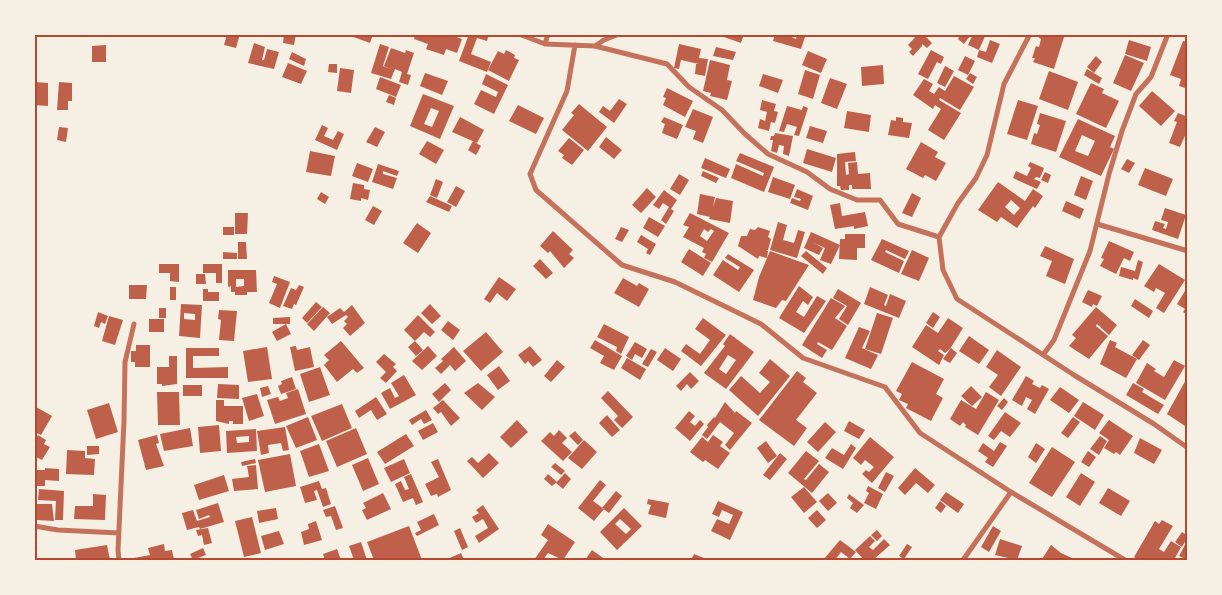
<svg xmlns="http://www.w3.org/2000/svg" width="1222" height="595" font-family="'Open Sans',sans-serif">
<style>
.building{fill:#bf614a;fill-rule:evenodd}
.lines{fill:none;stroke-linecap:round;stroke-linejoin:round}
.minor{stroke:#c5725c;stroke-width:5}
.neatline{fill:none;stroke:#b5482f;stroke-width:2}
</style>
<rect width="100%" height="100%" fill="#f6efe4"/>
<path class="building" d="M227,34H240L236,48L224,45Z
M284,34H296L294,45L283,43Z
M345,34H373L370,43Z
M415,34H448L462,39L457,53L446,49L444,55L426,49L428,44L414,39Z
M469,34H489L487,41L477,38L471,54L491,62L487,72L459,61Z
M722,34H744L741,43L721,36Z
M775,34H785L796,39L797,34H806L801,49L773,41Z
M918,34H923L932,43L927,48L922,44V46L913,56L909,52L912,49L908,45Z
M961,34L970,36L964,44L958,39Z
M973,34H986L979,50L968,45Z
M1040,34H1065L1054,69L1033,62L1035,58H1032L1036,46L1039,47L1041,39L1039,38Z
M990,40L1000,44L992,63L977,57L979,50L986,52Z
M1129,40L1151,47L1147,61L1125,54Z
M1183,41L1188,42V89L1179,86L1181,79L1170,75Z
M254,43L265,47L262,60H264L267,49L279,52L274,69L248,63Z
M380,44L389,47L383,66L390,69L384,66L391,48L405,53L406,50L414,53L407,74L411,75L408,85L399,82L402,72L395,69L391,79L371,73Z
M679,44L701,49L699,58L708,59L705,76L695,74L696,64H699L681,60L679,69L674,68Z
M106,45V62H92V46Z
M716,47L736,52L733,60L713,56Z
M506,50L515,55L514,58L519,60L509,81L488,70L498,51L504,54Z
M931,50L944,57L941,64L937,62L928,79L918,74Z
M808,51L827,59L821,73L802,65Z
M292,52L306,59L304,66L289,59Z
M1125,55L1144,63L1131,91L1113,83Z
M965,56L975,61L968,75L958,70Z
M1096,56L1102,62L1094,73L1087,67Z
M710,60L730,65L727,80L732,81L727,100L710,96L711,93L703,91Z
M288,63L307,71L301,84L282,77Z
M329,64H337V73L328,72Z
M883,65L884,84L862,86L861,67Z
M945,66L954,71L945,87L937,83Z
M340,68L354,70L351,93L337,91Z
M1087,69L1102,78L1099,84L1084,75Z
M805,70L820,75L813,99L798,94Z
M1049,71L1078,82L1068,110L1039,99Z
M425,73L448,81L442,95L420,86Z
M970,73L977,77L973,84L966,79Z
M486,74L508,85L494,114L474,104L481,90L496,97L498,92L482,84Z
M763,74L783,80L778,93L759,86Z
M954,76L974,87L960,110L940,98L939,100L961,113L944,140L928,130L941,109L935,105L933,109L913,95L924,79L933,84L929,91L934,94L939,87L945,91Z
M380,77L401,85L396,97L376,89Z
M830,78L847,84L837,109L821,103Z
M34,82L48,83V106L34,105Z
M59,82L72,83V101H68V110H57Z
M1091,83L1104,89L1102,93L1119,101L1106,128L1076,114Z
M667,88L693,101L685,117L663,105L666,98L663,97Z
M1152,91L1175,111L1161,126L1139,106Z
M423,94L454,106L440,139L410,126ZM431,108L439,111L432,127L424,124Z
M389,95L396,98L394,105L386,102Z
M619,99L627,104L614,123L599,112L603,106L610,111Z
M762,100L776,104L774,111L778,112L775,123L771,122L769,131L758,128L760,119L765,121L767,112L760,110Z
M1018,100L1038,106L1027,140L1007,134Z
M579,104L607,127L588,151L562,130L574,115L571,113Z
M518,105L544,118L536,134L509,121Z
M787,106L802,110L803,106L808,108L799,136L794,135L797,127L787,124L784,132L779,131Z
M693,109L713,117L703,143L693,139L696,131L685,127Z
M847,111L871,115L869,132L844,128Z
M1040,113L1066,121L1056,152L1031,144L1034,133L1037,134L1040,125L1037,124Z
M1178,113L1188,117V129L1180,147L1169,143L1177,122L1174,121Z
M460,117L484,130L477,143L452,132Z
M664,117L683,125L677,139L662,133L665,124L661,122Z
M896,117L903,118V122L912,123L909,138L888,135L891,120L896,121Z
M1078,119L1115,136L1110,147L1114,149L1101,176L1059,157ZM1082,135L1095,141L1088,156L1075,151Z
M322,125L328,128L324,136L333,140L338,131L344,134L337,150L315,140Z
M810,126L827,131L823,143L806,138Z
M59,127L68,128L66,142L57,140Z
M375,127L385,132L377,147L366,142Z
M775,133L793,136L789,156L783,154L784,146L779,145L777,153L771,151L773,140H770L771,136H774Z
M606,137L622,150L614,159L599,147Z
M569,138L584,150L572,165L562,158L564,155L558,151Z
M427,141L444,150L436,164L419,154Z
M473,141L481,146L476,155L468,150Z
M921,142L938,152L935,157L946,163L936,181L925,175L923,178L906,169Z
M807,149L836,158L832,172L803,163Z
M310,151L335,156L331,176L306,172Z
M855,152L856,161L845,162L846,175L849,174L848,163L857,162L858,174L870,173L871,189H852V185H849V190H841L840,186H837V154Z
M740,153L774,167L764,192L731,178L736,164L763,176L764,173L736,161Z
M705,158L730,169L726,178L701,168Z
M1127,159L1135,163L1129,173L1121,169Z
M1030,162L1044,168L1040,178L1036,177L1034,179L1041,182L1037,189L1013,178L1016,171L1027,176L1031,168L1028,166Z
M357,163L373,169L368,182L352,176Z
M378,164L399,171L397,176L383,171V174L397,178L393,189L372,182Z
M1145,168L1173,179L1166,196L1138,185Z
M703,171L719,178L716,183L701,176Z
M1045,172L1051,175L1048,183L1041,180Z
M679,174L689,180L680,195L670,189Z
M1081,176L1093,181L1086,200L1074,195Z
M773,177L795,185L790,199L768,192Z
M436,179L443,182L437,198L430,195Z
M998,182L1025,201L1033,189L1043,196L1035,208L1033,206L1017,228L1001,217L997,222L978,210ZM1011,200L1020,208L1014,215L1005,207Z
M353,183L364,185V189L370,190L368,200L361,198V201L350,199Z
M456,186L465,191L456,207L447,202Z
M647,188L656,197L641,213L632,205Z
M797,189L813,196L808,210L790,203L792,198L800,201L801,199L794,197Z
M664,190L677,200L671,209L674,211L666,224L661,220L669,207L663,203L659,209L653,205Z
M321,192L329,197L325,204L317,199Z
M912,193L921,198L912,217L902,213Z
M700,194L715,197L713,207L716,198L733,201L730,223L709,219L710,217L697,214Z
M430,196L452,206L449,212L426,202Z
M1066,201L1084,209L1080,219L1062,211Z
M840,203L842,216L865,212L868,226L854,229V226L835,229L830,205Z
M373,206L382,211L374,225L365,220Z
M1165,208L1186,215L1178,239L1152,230L1155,221L1165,224L1163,228L1166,229L1168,222L1161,220Z
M235,213H248L247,234H235Z
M690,213L729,233L712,262L704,258L706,254L702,252L704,248L683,237L689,227L683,225ZM704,229L708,232L711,229L714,231L707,241L700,236Z
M649,217L665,226L658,237L643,228Z
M778,222L787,225L783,240L794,243L798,230L805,232L797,258L770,250Z
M417,223L431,233L418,253L403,243Z
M223,227H234V235H223Z
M621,227L629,230L622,242L615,239Z
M758,227L770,231L768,237L771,239L768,250H766L768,251L767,258L759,256L758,259L738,246L741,236H747L750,229L755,230Z
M553,231L573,250L569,254L574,258L564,268L550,251L548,253L540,246Z
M811,232L840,245L831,264L820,260L825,248L814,243L823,248L819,255L804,248Z
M845,234H865V248H857V260L839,259L840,239H845Z
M641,235L656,244L650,255L646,253L648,249L637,242Z
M882,239L909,251L905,259L886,250L885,252L904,261L899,273L871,260Z
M1109,241L1134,252L1130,261L1124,258L1116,274L1100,266L1104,259L1101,258Z
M238,242H246L247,259H238Z
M1045,246L1074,259L1065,284L1046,276L1052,261L1040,256Z
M689,249L711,263L703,276L681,262Z
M912,250L929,258L919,281L901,274Z
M770,251L809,265L786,301L782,300L776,308L753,300L759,277Z
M806,251L827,268L823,274L801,256Z
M223,252L237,253V259H223Z
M728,254L754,270L739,292L713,275L723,260L738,270L740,267L725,258Z
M540,259L553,273L546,279L533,266Z
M1138,260L1143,262L1138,280L1133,278V280L1119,276L1121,267L1135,271Z
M159,264H179V282L170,281V273H159Z
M203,264H222V283H216V273H203Z
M1159,264L1185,280L1164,313L1156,308L1165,293L1156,288L1154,292L1144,286Z
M228,270H256L257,292H247V295H235V292H231V286L228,287ZM236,279H244V286L236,287Z
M196,274H205L206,284H196Z
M274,276L290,282L280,308L269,303L277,284L272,282Z
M499,277L516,289L507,301L497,293L490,303L484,299Z
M623,278L637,286L639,283L649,289L639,307L614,293Z
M129,285H147L146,299H129Z
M299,285L304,287L296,305L294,304L292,309L283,306L291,288L296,290Z
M799,286L813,297L808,305L803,301L796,312L804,317L817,296L826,301L804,333L779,318Z
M170,287H176V300H170Z
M870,287L888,295L884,305L886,306L890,294L906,301L899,318L864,304Z
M203,289H208V292H219V301H203Z
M838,289L861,303L848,325L839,319L847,306L833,298Z
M1088,290L1102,296L1097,306L1093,304L1092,307L1082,302Z
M1185,291L1188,293V315L1183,312L1185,309L1177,304Z
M831,298L845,306L835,318L847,326L832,350L818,342L817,344L827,350L822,358L802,345Z
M1135,299L1153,311L1149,318L1131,306Z
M316,302L322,307L307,323L302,318Z
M181,304L202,305L200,338L179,336ZM184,313L195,314V320L184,319Z
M430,304L441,316L432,324L421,313Z
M352,305L365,323L350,336L343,328L347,324L344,321L348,317L346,315L332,324L327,317L340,308L344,312Z
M323,307L330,313L314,331L307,324Z
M1096,307L1117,325L1109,335L1097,324L1096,326L1108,336L1089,359L1069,346L1076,338L1072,335Z
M159,308H166V318H159Z
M219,310L237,311L234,341L219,340L221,320L218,319Z
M98,312L108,316L105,324L101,322L99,328L94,326Z
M933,312L940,317L933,328L926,323Z
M877,313L893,318L881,354L865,349Z
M418,315L435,332L430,337L424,332L415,341L404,330Z
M109,316L123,320L115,345L102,341Z
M290,317V324H273V318Z
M703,318L726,335L701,366L681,351L686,344L700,354L710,340L695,329Z
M948,318L963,328L950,349L945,353L940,349L938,351L944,355L939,365L912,347L926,325L938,333Z
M149,319H164V332H149Z
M448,321L460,330L453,340L441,330Z
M286,324L291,334L277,341L272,332Z
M604,324L629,337L621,354L616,351L617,347L597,337Z
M859,327L870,331L862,348L878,355L871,369L845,358Z
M486,332L503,352L481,371L463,351Z
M730,334L754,352L726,389L704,373L725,346L723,344ZM728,355L736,360L726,374L719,369Z
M969,336L989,350L979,364L959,351Z
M595,340L622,356L614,370L600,363L604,356L590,348Z
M1110,340L1117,343L1115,347L1137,359L1126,378L1100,364Z
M1143,340L1150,345L1139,360L1132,355Z
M341,341L364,368L357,373L353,369L337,382L324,365L329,360L324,355Z
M415,341L423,350L416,356L408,347Z
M635,342L647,349L642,358L635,354L632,360L626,356Z
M136,345H150V367H135V362H131V351H136Z
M296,346L297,350L310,347L314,367L295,371L290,347Z
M428,346L437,356L422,370L412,361Z
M530,346L542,360L533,367L528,361L525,364L518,355Z
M267,347L272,379L248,382L243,351Z
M454,347L466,361L455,371L450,365L441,374L435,368L443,361L441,359Z
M186,348H219V356H193V368L228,367V378H186Z
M665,348L681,359L673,371L657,360Z
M951,348L957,353L950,363L943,359Z
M651,349L657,352L648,367L642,364Z
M997,350L1021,367L1001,396L989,387L998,375L986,367Z
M384,354L396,364L393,367L397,371L386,383L380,378L386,372L376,362Z
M169,356H177V384L162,386V384H157V367H169Z
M627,358L646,369L640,380L621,368Z
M770,359L790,376L758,416L729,390L741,376L760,393L770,382L759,373Z
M557,360L565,367L551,382L544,376Z
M1174,360L1185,366L1165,400L1136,383L1147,363L1156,369L1154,371L1164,377Z
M912,362L944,379L936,394L943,398L931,421L906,408L908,404L899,400L902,394L896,391Z
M499,366L510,381L498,390L487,375Z
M320,367L330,395L309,402L300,374Z
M797,371L806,378L803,382L817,393L796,420L807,428L794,446L759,420Z
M690,372L699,381L691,389L687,384L681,391L676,386Z
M404,375L416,395L390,409L381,393L390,388L395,398L399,396L391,383Z
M1026,376L1034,381L1032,384L1040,388L1042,385L1049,389L1035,414L1027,409L1032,400L1026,397L1022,406L1012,400Z
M1188,376V428L1167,414Z
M292,377L296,389L281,394L278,386L282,384L281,381Z
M445,383L451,390L439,402L432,394Z
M478,383L495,397L482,410L464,393Z
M1133,383L1144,389L1142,392L1164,405L1158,414L1126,395Z
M218,384L239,385V399L217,398Z
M183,385H202V396H183Z
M268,386L271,394L262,397L260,388Z
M971,386L982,397L972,406L961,396Z
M1060,387L1079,400L1069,413L1050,400Z
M298,389L306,414L275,424L267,400L278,397L280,401L288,398L286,393Z
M608,391L633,417L622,428L614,420L618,416L601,398Z
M157,392H179L180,425H158Z
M986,392L999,400L978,435L965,427L966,425L963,422L960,426L950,419L961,400L976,409Z
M257,394L264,416L249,421L242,398Z
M376,397L387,414L377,420L371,410L359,418L355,411Z
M1004,398L1008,402L1002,410L997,406Z
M216,400H224V406H243V424H233V421H229V424L216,421Z
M443,400L460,418L451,426L441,412L438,414L433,408Z
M725,402L735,413L736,411L752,423L730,450L725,445L734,433L720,422L707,439L702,435L708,427L707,425L714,417L715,418Z
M1083,402L1104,415L1095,430L1074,416Z
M109,403L118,432L96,439L87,410Z
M342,404L352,428L322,441L311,416Z
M36,407L52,416L41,435L34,432Z
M426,410L432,420L424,424L421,419L412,425L409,420Z
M689,411L695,416L690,422L695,426L700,420L704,424L690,441L675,428Z
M1005,412L1021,423L1010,437L1001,431L994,440L988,436Z
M607,415L620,430L612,437L599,423Z
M308,417L317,440L296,448L286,426Z
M1073,417L1080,422L1068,438L1061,433Z
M517,420L528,432L511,448L500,437Z
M1109,420L1133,436L1120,455L1116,452L1114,454L1104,448L1109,440L1099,433Z
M849,421L865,430L859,439L844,431Z
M825,422L836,432L818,452L807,442Z
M433,423L438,432L423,440L418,431Z
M219,425L221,451L200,453L198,427Z
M285,427L289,450L283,451L281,443L268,445L269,453L261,455L257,431Z
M190,428L193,446L164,451L160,434Z
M356,428L367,454L337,467L326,441Z
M256,429L257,451L227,453L226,431ZM249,436V442L237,443L236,437Z
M559,430L567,438L562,443L572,452L563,461L541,441L550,432L554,436Z
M575,431L583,440L578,445L569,436Z
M406,434L414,446L385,464L377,452Z
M38,435L46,440L44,444L50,447L42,460L34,456V441Z
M157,435L159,443L156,444L164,466L146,470L138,440Z
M713,435L723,442L720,446L730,453L718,469L705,460L703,462L690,452L702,437L708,442Z
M1100,436L1107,441L1099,455L1090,449Z
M870,437L894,457L872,483L862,474L866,470L869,472L874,467L865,460L861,465L853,458Z
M1140,438L1162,450L1154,464L1134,453Z
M584,440L597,452L582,469L568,458Z
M766,441L777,456L768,463L757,448Z
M1000,442L1007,446L993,467L985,462L988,458L978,451L983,443L994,451Z
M1036,443L1045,449L1036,463L1028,457Z
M319,444L329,471L309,477L300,451Z
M851,444L856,448L843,469L825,458L832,448L844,455Z
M87,446H99V454L87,455Z
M1052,447L1075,462L1052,497L1029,483Z
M67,450L85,451V458L95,459L94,475L66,474Z
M806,451L819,461L804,479L806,480L819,464L829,472L812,493L788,473Z
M1088,451L1096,457L1089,467L1081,462Z
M489,453L499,463L483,478L467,461L472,457L478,463Z
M780,453L787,459L770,480L763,475Z
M290,454L296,486L265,492L258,460Z
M368,458L379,484L363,491L352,465Z
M255,459L256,463L242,466L241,462Z
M404,459L410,473L391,482L384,468Z
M438,459L451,490L438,497L437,494L431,496L425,484L439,477L431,462Z
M555,463L565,471L561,475L551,467Z
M256,465L258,489L234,491L232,479L249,477L247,466Z
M45,468L59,469V481L45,480V486H35V470H45Z
M915,468L935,485L928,493L916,483L905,495L898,488Z
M886,472L894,476L885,492L878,488Z
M565,473L571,479L563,489L556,483Z
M1081,473L1095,482L1080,506L1066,497Z
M411,474L423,502L416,505L413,498L403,502L395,484L401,481L405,490L409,489L404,477Z
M548,474L557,482L552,486L544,479Z
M224,475L229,491L199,500L194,485Z
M600,480L606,485L593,501L604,509L594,521L578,508Z
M319,481L322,489L326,488L331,504L323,507L317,490L314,491L317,500L305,503L300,487Z
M868,486L883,494L876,509L864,503L869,493L866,491Z
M804,487L817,502L804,513L791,497Z
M1108,488L1130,501L1121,516L1099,503Z
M39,489L64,491L63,520H55L56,501L38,500Z
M616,491L622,496L609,513L602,508Z
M946,492L964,504L958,513L940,500Z
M383,493L391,509L367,520L362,510L366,508L363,503Z
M828,493L837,503L828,511L819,501Z
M93,494L106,495L105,520L74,519L75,506H93Z
M849,494L864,505L857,513L850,508L853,503L847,498Z
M648,499L669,503L666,518L648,514L651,505L647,504Z
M718,501L743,512L730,540L711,531L717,519L729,524L733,515L722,510L719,517L712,514Z
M940,501L946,506L941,513L935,508Z
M218,503L224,522L200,529L199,527L187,530L182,513L193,510L197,521L210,517L209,515L199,519L196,510Z
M37,504H52L54,521L36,520Z
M483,505L499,529L479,543L475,536L488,528L483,519L476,523L472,517L479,513L476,510Z
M335,506L343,528L336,530L331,516L326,517L323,510Z
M276,508L278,519L259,523L257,511Z
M624,508L642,526L617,550L600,532ZM620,519L631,529L626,534L615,524Z
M817,510L826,520L817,528L808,518Z
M434,514L439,525L417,536L415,533L421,530L417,522Z
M252,517L261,553L244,557L235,521Z
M1162,520L1173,526L1159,549L1164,552L1171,541L1181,547L1174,560H1139L1134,557L1155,521L1159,524Z
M316,521L322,540L304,545L301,532L309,529L308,524Z
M548,524L575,542L563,560L548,553L543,560H534L548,540L541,535Z
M409,526L422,560H374L367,542Z
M993,526L1001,531L989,552L981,547Z
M208,528L212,543L204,545L202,535L198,536L196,530Z
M460,528L468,547L462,550L454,531Z
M877,530L882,536L877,541L871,535Z
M279,531L284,544L265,550L261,536Z
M1182,532L1188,536L1182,547L1175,542Z
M870,536L875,541L869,547L873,550L884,539L890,545L873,560H864L855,550Z
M1000,539L1022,546L1017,560L995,555Z
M1188,539V560L1179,556Z
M840,540L856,552L850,559L841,552L835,560H823Z
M361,542L367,560H354L349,546Z
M164,544L165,551L172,550L174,560H134V558L150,555L148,548Z
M907,544L912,547L904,559L899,556Z
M107,545L110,560H76L75,550Z
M1051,545L1061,553L1072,558L1070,560L1042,559Z
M203,548L206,555L193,560L190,554Z
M337,549L341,560H325L323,554Z
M592,550L606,560H585Z
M461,553L464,560H445Z
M694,554L709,560H691Z"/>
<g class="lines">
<path class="minor" d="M519,34L545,44L595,46L667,64L689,87L722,110L745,134L768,154L807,172L830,189L857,200H880L898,224L939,237L943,270L957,299L1074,375L1154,424L1188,448
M545,44L548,34
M575,45L567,91L530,174L536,190L622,265L675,282L761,324L803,358L885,387L920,433L1011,492L1125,560
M595,46L604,40L619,34
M1097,224L1188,251
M939,237L958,203L976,178L987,155L1004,84L1030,34
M1043,355L1054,340L1090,251L1109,174L1122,131L1136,94L1151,77L1168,34
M34,526L58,530L119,533
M119,560L118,550L124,421L125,362L134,324
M963,560L1011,492"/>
</g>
<rect width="1222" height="595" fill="none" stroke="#f6efe4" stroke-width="72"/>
<rect x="36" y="36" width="1150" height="523" class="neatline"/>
</svg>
